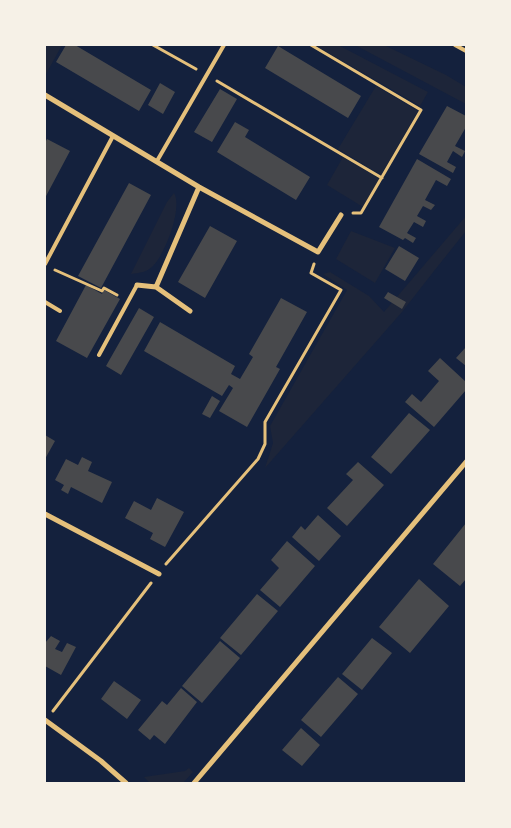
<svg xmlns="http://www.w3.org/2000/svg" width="511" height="828" font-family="'DejaVu Sans',sans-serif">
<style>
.green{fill:#1d2539}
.building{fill:#48494c}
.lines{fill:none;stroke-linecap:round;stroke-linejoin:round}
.path{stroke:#e5c07b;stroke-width:3}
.service{stroke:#e5c07b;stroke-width:4}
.minor{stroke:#e5c07b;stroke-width:5}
</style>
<rect width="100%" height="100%" fill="#14213d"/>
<path class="green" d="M45,45H62L45,76Z
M315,45H338L428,92L420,106Z
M355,45H384L446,75L466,87V104Z
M376,86L418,111L381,175L338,149Z
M343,157L380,179L363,207L327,185Z
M174,193C183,208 165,254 153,266C147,272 140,273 131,274L167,202Z
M466,216V231L434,271L402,312L265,468L273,443L270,426L347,290L323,274L330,272L369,296L384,312Z
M351,231L395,248L375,283L336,259Z
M189,768L193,772L183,783H150L144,777L185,771Z"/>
<path class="building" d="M66,45H75L151,90L139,111L56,62Z
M278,46L361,96L348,118L265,68Z
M160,83L175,92L163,114L148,105Z
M220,89L237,99L212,142L194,132Z
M447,106L466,116V127L455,146L465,151L462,157L453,151L447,162L456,167L453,173L419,154Z
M235,122L249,130L245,137L310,177L296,200L217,152Z
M47,139L70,151L45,198V143Z
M417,159L451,179L447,186L436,180L425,200L435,205L431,210L423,206L417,216L426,221L423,227L414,222L407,233L416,238L413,243L405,238L403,240L379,227Z
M129,183L151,195L101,288L78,276Z
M210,226L237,241L205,298L178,282Z
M399,246L419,258L405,281L385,269Z
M86,285L102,294L104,290L120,299L87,358L56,341Z
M388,292L406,302L402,309L384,298Z
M281,298L307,312L276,367L280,369L247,427L219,411L233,388L229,385L222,396L144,351L160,322L235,366L231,374L240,379L253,357L249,354Z
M139,308L154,317L121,375L106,366Z
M466,347V366L456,358Z
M440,358L466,382V390L434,427L405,402L412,394L421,402L439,381L428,371Z
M212,396L220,401L210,418L202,414Z
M409,413L430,430L391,474L371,457Z
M45,435L55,441L45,459Z
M82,457L92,462L88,471L112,482L102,503L71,487L68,494L61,490L64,485L55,480L66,459L78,465Z
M358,462L384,485L347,526L327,508L353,480L346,474Z
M157,498L184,512L165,547L150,539L153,533L125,518L134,501L151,510Z
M318,515L341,536L319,561L292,537L301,526L305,530Z
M466,523V579L460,586L433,564Z
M287,541L315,566L280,607L260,590L279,568L271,560Z
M419,579L449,606L410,653L379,627Z
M257,594L278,611L241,655L220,638Z
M51,636L60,641L55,649L62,652L67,643L76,647L61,675L45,666V643Z
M372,638L392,653L362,690L342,674Z
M220,641L240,658L202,703L182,686Z
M338,677L358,694L321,737L301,720Z
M114,681L141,700L127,719L101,699Z
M181,688L197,702L165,744L154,735L150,740L138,730L162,701L167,705Z
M301,728L320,745L302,766L282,750Z"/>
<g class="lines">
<path class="path" d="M153,45L196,69
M311,45L421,110L361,213H353
M217,81L382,178
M55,270L102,291L104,288L117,295
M166,564L258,459L265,444V422L341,290L311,273L314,264
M53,711L151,583"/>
<path class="service" d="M455,45L466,51
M157,161L224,45
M45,264L113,136
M45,302L60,311
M99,355L137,285"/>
<path class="minor" d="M45,95L199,187L318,252L341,215
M137,285L156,287L190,311
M156,287L199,187
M45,514L159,574
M45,720L101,761L126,783
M194,783L466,462"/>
</g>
<rect width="511" height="828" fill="none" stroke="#f6f1e7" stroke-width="92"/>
</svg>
